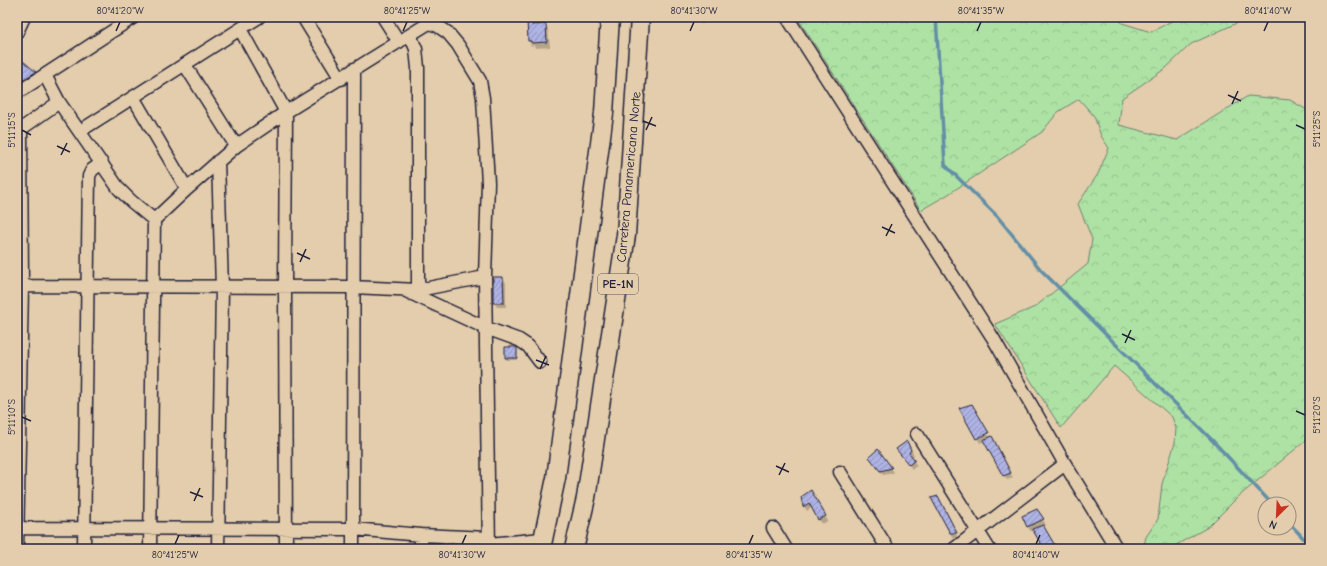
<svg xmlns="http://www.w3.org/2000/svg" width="1327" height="566" font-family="'Comic Neue',sans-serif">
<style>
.forest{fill:url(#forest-crowns);stroke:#688270}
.shadow{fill:#0003}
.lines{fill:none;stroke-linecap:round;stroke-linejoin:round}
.stream{stroke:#638fa7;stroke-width:3.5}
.building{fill:url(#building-hatch);stroke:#22223b}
.minor-casing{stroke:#22223b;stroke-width:15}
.highway-casing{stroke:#22223b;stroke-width:21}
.minor{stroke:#e3cdac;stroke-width:12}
.highway{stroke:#e3cdac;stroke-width:18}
.ticks{fill:none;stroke:#22223b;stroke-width:1.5}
.labels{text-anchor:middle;stroke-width:4;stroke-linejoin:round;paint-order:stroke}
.shield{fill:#e3cdac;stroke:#5c555d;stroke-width:1}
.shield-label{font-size:12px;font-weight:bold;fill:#22223b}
.street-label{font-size:13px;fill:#22223b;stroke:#e3cdac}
.neatline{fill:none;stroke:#22223b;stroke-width:1.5}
.ticks-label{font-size:10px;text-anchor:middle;fill:#22223b}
</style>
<defs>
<pattern id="forest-crowns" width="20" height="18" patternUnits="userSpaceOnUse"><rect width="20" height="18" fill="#aee2a4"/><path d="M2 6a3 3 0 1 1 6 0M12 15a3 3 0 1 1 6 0" fill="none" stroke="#95c28e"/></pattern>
<pattern id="building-hatch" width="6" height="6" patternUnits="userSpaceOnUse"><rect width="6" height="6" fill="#afb3e4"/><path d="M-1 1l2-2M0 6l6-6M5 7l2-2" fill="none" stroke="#8e91ba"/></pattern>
</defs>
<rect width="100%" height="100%" fill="#e3cdac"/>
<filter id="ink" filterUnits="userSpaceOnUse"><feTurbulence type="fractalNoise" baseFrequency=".025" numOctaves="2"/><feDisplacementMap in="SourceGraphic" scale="8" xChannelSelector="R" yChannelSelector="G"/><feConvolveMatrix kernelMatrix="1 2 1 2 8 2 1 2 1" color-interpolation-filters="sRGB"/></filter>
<g filter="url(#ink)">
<path class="forest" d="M797,17H1117L1122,23L1151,32L1179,17H1250L1191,44L1166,68L1122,98L1119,125L1177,140L1248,96L1290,100L1307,110L1310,114V201L1309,210L1310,211V437L1238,497L1208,527L1169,549H1143L1146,537L1158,519L1162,484L1175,443L1176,428L1172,417L1114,366L1061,428L995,324L1035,307L1088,264L1092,239L1078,204L1098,174L1109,148L1101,136L1094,116L1079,99L1058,112L1042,132L947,195L921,210Z"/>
<path class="shadow" d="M692,17H705V23L701,24L699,22H695Z
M530,20L533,25H546L548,30L550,47L535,48L534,45L531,46L529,41Z
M17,57L35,72L38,77L17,89Z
M503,278L506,283V307H497L494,302Z
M516,348L517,351V360H507L506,358Z
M972,405L990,438L995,442L1013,478L1007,480L985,441L980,443L961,409Z
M910,447L914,455L912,458L917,466L912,469L897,449Z
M878,451L892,469L894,473L883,475L873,462L870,457Z
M811,492L828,521L822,524L812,507L807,511L804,506L802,497Z
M940,502L958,538H953L950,533Z
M1037,510L1046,525L1043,526L1056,549H1045L1033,530L1030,531L1028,526Z"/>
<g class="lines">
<path class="stream" d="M936,17L945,165L997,216L1041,270L1211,439L1272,504
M1289,523L1310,545"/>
</g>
<path class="building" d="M531,19L532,25L546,24L547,42L532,43L531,41H528L527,20Z
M17,56L36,72L17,83Z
M493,277H503L504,303H493Z
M505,347H517V358H505Z
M972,404L989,433L976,439L959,408Z
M992,436L1011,473L1003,476L983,440Z
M907,441L911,450L909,453L915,460L909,465L896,449Z
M878,449L892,468L880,471L869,457Z
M811,490L826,516L818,520L809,503L803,507L801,497Z
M938,496L957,533H950L931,498Z
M1037,509L1044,519L1027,527L1022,516Z
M1043,525L1057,549H1044L1032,529Z"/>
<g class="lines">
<g class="minor-casing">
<path id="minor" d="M303,17L341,79
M383,17L399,42
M787,17L993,338L1065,464L1117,549
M240,29L286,112L285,287L286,549
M17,32L24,17
M410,35L416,49L418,68V290
M185,65L236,146
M45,75L59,102L119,189L131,201L154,220
M17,93L134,17
M133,97L187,189
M80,131L259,17
M17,286L352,287L418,290L485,277
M406,291L486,328L519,340L528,346L540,362
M917,434L989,549
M840,472L888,549
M17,528L353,529L421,535L488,538
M773,528L786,549
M17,549L22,286L21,129L59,102
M84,549L89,176L92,170L102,163
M150,549L154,220L187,189L236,146L286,112L429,23L438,26L448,33L458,45L480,81L483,98L488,183L485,277L489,549
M218,549L222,287L218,161
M353,549L354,69
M421,549V535
M954,549L1065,464"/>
</g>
<g class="highway-casing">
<path id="highway" d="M489,547L542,542
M541,549L556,478L604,113L610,17
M574,549L586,498L626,235L640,17"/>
</g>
<use href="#minor" class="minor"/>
<use href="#highway" class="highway"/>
</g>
</g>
<path class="ticks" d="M116,31L120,22M403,31L407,22M690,31L694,22M977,31L981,22M1264,31L1268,22M1228,95L1241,101M1232,104L1238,91M643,121L656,126M1296,125L1305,129M22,130L31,135M646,130L652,117M57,146L70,152M61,155L67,143M882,227L895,233M886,236L892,224M297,253L310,259M300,262L306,249M1122,334L1135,340M1125,343L1131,330M536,360L549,365M540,369L546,356M1296,411L1305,415M22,417L31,421M776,466L789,472M779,475L785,463M190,492L203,497M194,501L200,488M175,544L179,535M462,544L466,535M749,544L753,535M1036,544L1040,535"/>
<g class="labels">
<rect class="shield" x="598" y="274" width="40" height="20" rx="3"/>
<g class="shield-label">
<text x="618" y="288">PE-1N</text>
</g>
<g class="street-label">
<text transform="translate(628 177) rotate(-85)" y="5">Carretera Panamericana Norte</text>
</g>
</g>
<rect width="1327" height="566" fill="none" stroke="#e3cdac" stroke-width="44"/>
<g transform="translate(1277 516) rotate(204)"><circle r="19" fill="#e3cdac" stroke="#96897f"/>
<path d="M0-3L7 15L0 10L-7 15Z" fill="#c8321e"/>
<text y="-6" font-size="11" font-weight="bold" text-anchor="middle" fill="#22223b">N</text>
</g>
<rect x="22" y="22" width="1283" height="522" class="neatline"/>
<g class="ticks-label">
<text x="120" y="14">80°41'20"W</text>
<text x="407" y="14">80°41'25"W</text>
<text x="694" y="14">80°41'30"W</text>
<text x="981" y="14">80°41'35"W</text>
<text x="1268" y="14">80°41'40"W</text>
<text transform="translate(1316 129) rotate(-90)" y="4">5°11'25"S</text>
<text transform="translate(11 130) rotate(-90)" y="4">5°11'15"S</text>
<text transform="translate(1316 415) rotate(-90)" y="4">5°11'20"S</text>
<text transform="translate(11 417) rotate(-90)" y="4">5°11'10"S</text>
<text x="175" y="558">80°41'25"W</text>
<text x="462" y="558">80°41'30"W</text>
<text x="749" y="558">80°41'35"W</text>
<text x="1036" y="558">80°41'40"W</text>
</g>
</svg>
